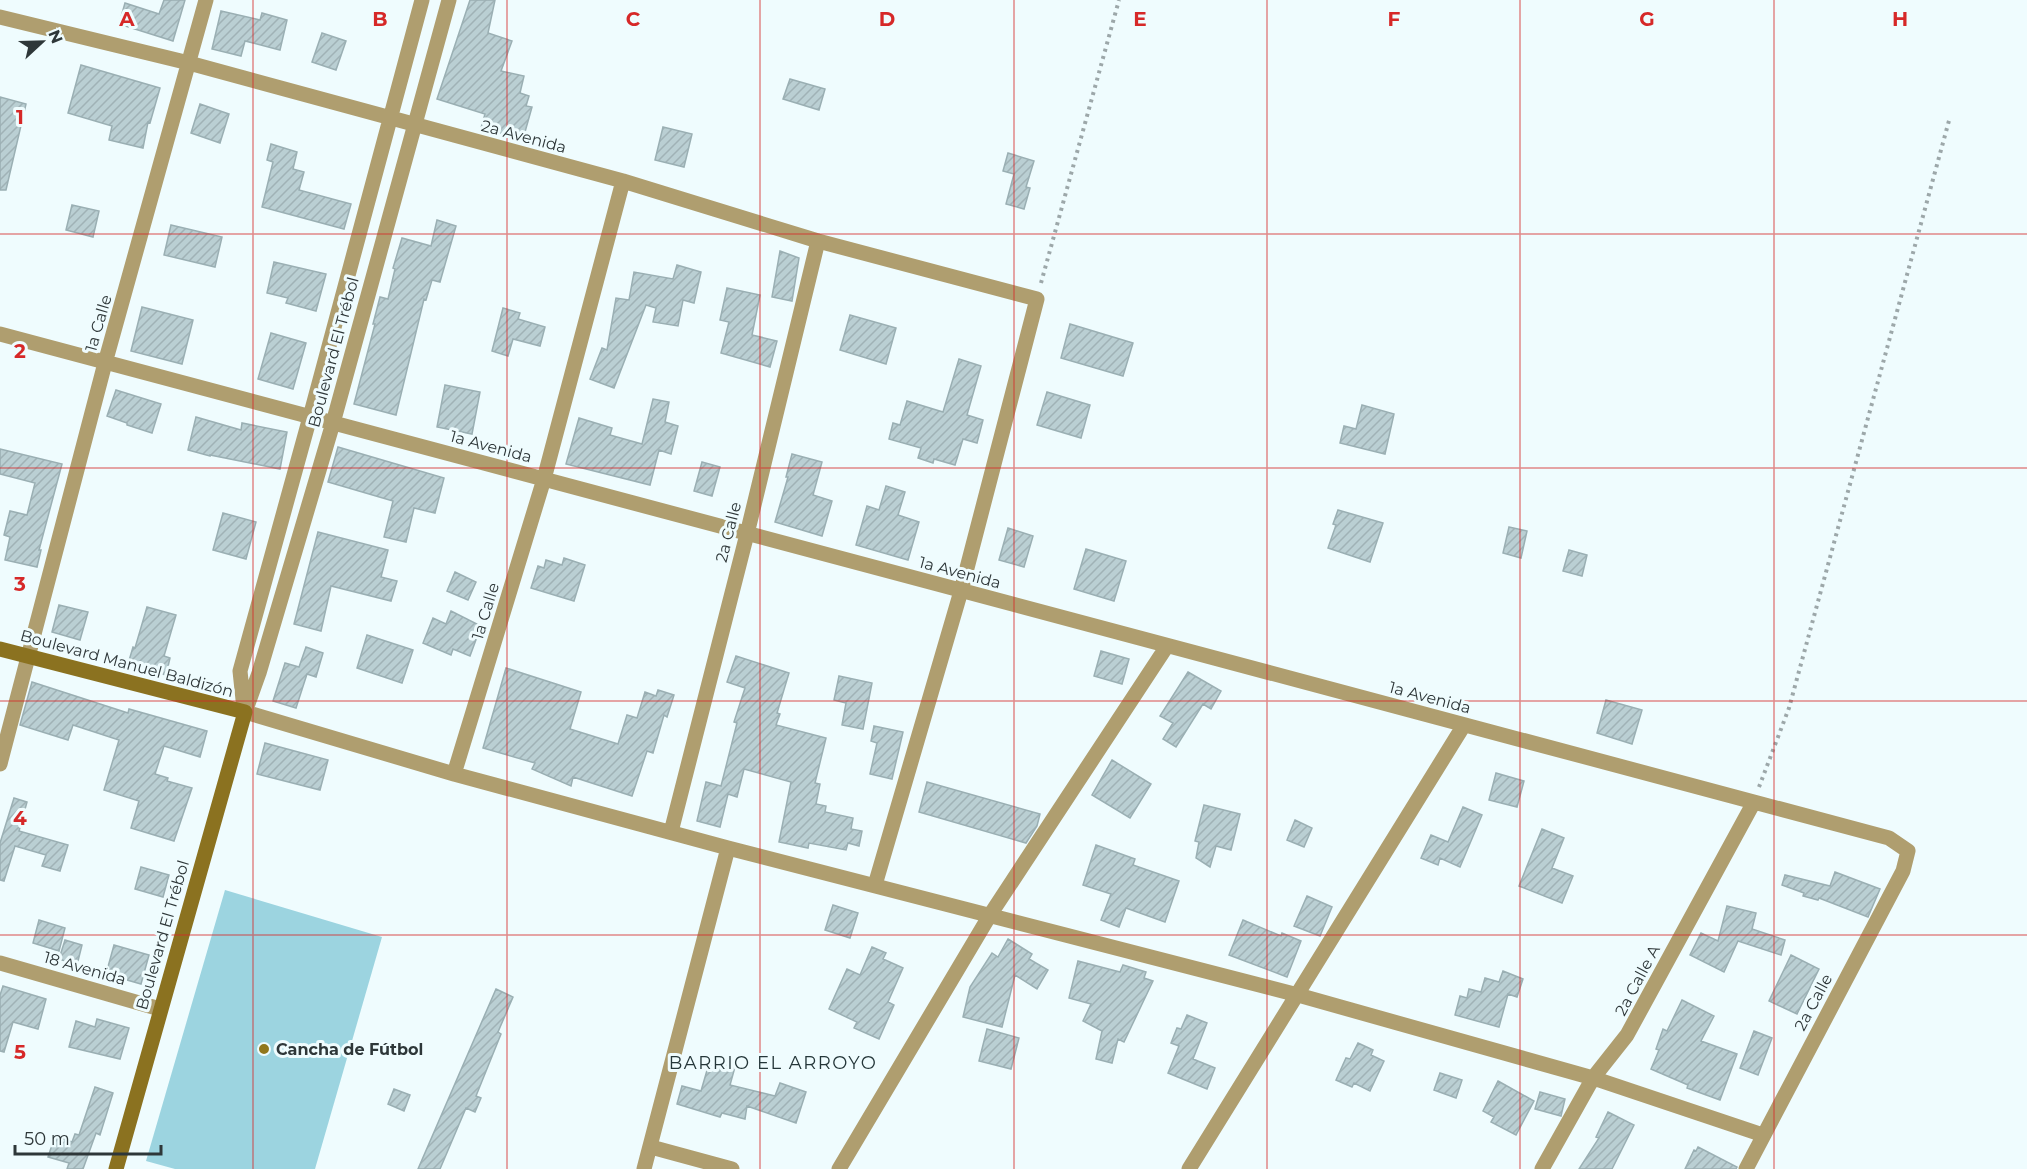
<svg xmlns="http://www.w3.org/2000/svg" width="2027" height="1169" font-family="Montserrat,sans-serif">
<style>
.pitch{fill:#9cd4e0}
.building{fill:url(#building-hatch);stroke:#9aafb3;stroke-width:1.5}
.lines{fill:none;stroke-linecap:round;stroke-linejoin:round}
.path{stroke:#9ca7a9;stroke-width:4;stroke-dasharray:3 4.5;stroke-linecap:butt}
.street{stroke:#af9e6f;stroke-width:15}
.secondary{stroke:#8b7220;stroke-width:15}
.grid{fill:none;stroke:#d62828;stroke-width:1.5;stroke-opacity:0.55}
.poi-dot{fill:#91771c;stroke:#effcfe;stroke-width:2}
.labels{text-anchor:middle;stroke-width:6;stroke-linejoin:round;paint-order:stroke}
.street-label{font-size:16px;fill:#2e3739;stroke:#effcfe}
.poi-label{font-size:16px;font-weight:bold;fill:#2e3739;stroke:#effcfe;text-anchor:start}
.neighbourhood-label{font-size:18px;letter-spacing:1.5px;fill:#243639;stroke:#effcfe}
.grid-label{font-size:20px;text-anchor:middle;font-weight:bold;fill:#d62828;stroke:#effcfe;stroke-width:6;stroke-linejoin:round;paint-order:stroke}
</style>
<defs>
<pattern id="building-hatch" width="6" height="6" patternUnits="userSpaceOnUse" patternTransform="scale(1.5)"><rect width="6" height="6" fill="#bacfd3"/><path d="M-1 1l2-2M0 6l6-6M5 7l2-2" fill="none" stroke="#a0b2b6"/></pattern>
</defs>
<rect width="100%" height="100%" fill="#effcfe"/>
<path class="pitch" d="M225,890L382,937L315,1169H175L146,1161Z"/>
<path class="building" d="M164,0H185L173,41L119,24L125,3L159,14Z
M470,0H495L488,33L512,41L501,71L524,76L520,93L529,96L526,106L532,107L523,139L481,128L485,114L437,99Z
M221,11L260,20L262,13L287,20L280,50L245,41L241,56L212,49Z
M322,33L346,41L336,70L312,62Z
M81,65L160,88L150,123L148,122L143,148L109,140L112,126L68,113Z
M790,79L825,89L819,110L783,99Z
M0,97L26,104L6,190H0Z
M200,104L229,114L220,143L191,133Z
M663,127L692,134L684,167L655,160Z
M271,144L297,152L293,169L304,172L299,190L351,204L344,229L262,207L273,162L267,160Z
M1008,153L1034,161L1026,187L1030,188L1024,209L1006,204L1014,174L1003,171Z
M72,205L99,211L93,237L66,230Z
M437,220L456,226L440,282L432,280L426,300L424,299L396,415L354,404L375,324H373L380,297L388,299L395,269L393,268L402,238L431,246Z
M171,225L222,237L215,267L164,255Z
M780,251L799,258L792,301L772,297Z
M274,262L326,274L316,311L286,303L288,298L267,293Z
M677,265L701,272L694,303L683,300L678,326L653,322L656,308L646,305L614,388L590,379L602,348L607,350L616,298L629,300L634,272L673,279Z
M727,288L760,295L752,335L777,341L770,367L721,353L729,322L720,320Z
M142,307L193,320L182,364L131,351Z
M503,308L520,313L518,319L545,327L540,346L513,339L508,356L492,351Z
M850,315L896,328L886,364L840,350Z
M1070,324L1133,343L1123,376L1061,358Z
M271,333L306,343L293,389L258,379Z
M959,359L981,366L967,415L983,420L977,443L963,439L955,465L934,459L933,463L918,458L921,448L889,439L893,423L900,425L907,401L943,412Z
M445,385L480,392L472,434L437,427Z
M116,390L161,404L152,433L127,425V423L107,416Z
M1047,392L1090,405L1081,438L1037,425Z
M653,399L669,402L665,422L678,426L671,454L659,450L650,485L566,464L579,418L612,428L610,435L642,444Z
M1362,405L1394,414L1385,454L1340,443L1344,426L1356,429Z
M196,417L241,430L242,423L287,432L280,469L210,455V456L188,450Z
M338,447L444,478L435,513L414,508L406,542L384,537L393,501L328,482Z
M0,449L62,464L39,550H41L37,567L5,560L10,537L4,535L10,511L27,515L35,483L0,474Z
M792,454L822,462L813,495L832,501L822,536L775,522L788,477H786Z
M702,462L720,467L712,496L694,491Z
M886,486L905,492L898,515L919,522L908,560L856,545L867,506L879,510Z
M1338,510L1383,523L1370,562L1328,548L1336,525L1333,524Z
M223,513L256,522L246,559L213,550Z
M1509,527L1527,531L1521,558L1503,553Z
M1008,528L1033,536L1024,567L999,560Z
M318,532L388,550L381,577L397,581L391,601L331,586L321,631L294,624Z
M1086,549L1126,561L1114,601L1074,589Z
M1569,550L1587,555L1582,576L1563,571Z
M564,558L585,565L574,601L531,588L538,566L544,568L546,560L562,565Z
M455,572L476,582L468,600L447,591Z
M59,605L88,612L80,640L52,632Z
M147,607L176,615L164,656L170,658L166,675L128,664L133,647L135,648Z
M451,611L481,626L470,656L453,649L451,655L423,643L433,618L446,624Z
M367,635L413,650L402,683L357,668Z
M306,647L323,653L316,677L307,674L296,708L273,701L285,663L299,667Z
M1101,651L1129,659L1122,684L1094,676Z
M736,656L789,673L777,713L780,714L776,725L826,738L815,783L820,784L816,804L826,806L825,812L853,818L851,829L862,831L859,846L848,843L846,850L809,843L808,848L779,842L791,782L744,769L737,797L728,794L720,827L697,821L706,782L721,786L737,723L734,722L745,688L727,682Z
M506,668L581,692L570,729L618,744L627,715L637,718L645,692L656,696L658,690L674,695L667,717L664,715L653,753L647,751L632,796L573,777L571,786L532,769L535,763L483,748Z
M1188,672L1221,691L1211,709L1203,704L1176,747L1163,739L1173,723L1160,716Z
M839,676L872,683L863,729L842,725L846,703L834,700Z
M32,682L128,713L129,709L207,731L200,757L164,746L155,774L168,778L167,781L192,788L174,841L131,828L139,801L104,790L119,740L73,725L68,740L20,725Z
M1606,700L1642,710L1632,744L1597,733Z
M874,726L903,732L892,779L870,774L877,743L871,741Z
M265,743L328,760L320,790L257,774Z
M1112,760L1151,784L1130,818L1092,795Z
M1496,773L1524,781L1517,807L1489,800Z
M927,782L1040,814L1037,826L1026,843L919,812Z
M14,798L27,802L19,831L68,845L60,871L42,866L46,855L15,846L4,881L0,880V843Z
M1204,805L1240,814L1231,850L1216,846L1210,867L1196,858L1199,842L1195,841Z
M1463,807L1482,815L1460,867L1440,858L1438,865L1421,858L1431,835L1448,842Z
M1295,820L1312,828L1304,847L1287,840Z
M1542,829L1564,838L1552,868L1573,876L1562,903L1519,886Z
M1096,845L1135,859L1133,865L1179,881L1165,922L1126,908L1119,927L1101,920L1111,894L1083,885Z
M141,867L169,875L163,897L135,889Z
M1835,872L1880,889L1868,917L1819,898L1818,900L1803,896L1804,893L1782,885L1785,875L1830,886Z
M1307,896L1332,907L1320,936L1294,926Z
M833,905L858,913L850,938L825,930Z
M1727,906L1756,913L1752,929L1785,940L1781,955L1738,941L1724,972L1690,955L1701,933L1718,941Z
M39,920L65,928L59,951L33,943Z
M1243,920L1281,936L1282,933L1301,941L1287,977L1229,955Z
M1008,939L1032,954L1029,959L1048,970L1037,989L1015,975L1002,1027L963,1017L970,987L992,953L998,957Z
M65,940L82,945L77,965L59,959Z
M114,945L149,955L141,984L106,974Z
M872,947L886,953L883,959L903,968L888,1002L894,1005L879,1039L854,1028L857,1022L829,1009L847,969L860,975Z
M1791,955L1819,969L1797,1014L1769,1001Z
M1078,961L1120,972L1123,965L1146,972L1144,978L1153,981L1124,1042L1118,1039L1112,1063L1096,1059L1102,1031L1083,1021L1091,1004L1069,998Z
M1503,971L1523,979L1517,997L1508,994L1499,1027L1455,1015L1460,996L1467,998L1469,989L1481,992L1485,978L1499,982Z
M3,986L46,999L38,1029L13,1022L4,1052L0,1051V995Z
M496,989L513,997L498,1032L501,1034L476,1096L481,1098L475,1112L466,1108L440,1169H418Z
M1682,1000L1714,1016L1701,1041L1737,1054L1720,1100L1687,1088L1688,1085L1651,1069L1659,1050L1656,1049L1663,1029L1667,1031Z
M1187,1015L1207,1023L1193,1059L1215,1068L1207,1089L1168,1073L1179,1046L1171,1043L1177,1028L1181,1029Z
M97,1019L129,1028L120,1059L69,1047L76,1021L95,1027Z
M987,1029L1019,1038L1011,1069L979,1061Z
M1754,1031L1772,1038L1758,1075L1740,1068Z
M1358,1043L1373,1050L1371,1055L1384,1061L1370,1091L1354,1083L1352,1087L1336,1080L1346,1058L1350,1059Z
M710,1060L735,1067L730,1085L775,1096L780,1083L806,1092L796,1123L747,1106L745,1119L722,1113L720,1117L677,1104L682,1086L701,1091Z
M1440,1073L1462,1080L1456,1098L1434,1090Z
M1498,1081L1534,1101L1516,1135L1491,1122L1494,1117L1483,1111Z
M95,1087L113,1093L100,1135L96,1133L83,1169H67L69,1163L48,1157L55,1136L72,1142L75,1134L79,1135Z
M394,1089L410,1095L404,1111L388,1104Z
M1540,1092L1565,1099L1561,1116L1535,1109Z
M1608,1112L1634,1125L1612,1169H1579L1599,1138L1596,1137Z
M1698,1147L1737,1167L1736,1169H1685L1694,1150L1696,1151Z"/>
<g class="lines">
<path class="path" d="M1041,283L1119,0
M1759,787L1789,708L1950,117"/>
<path class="street" d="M0,17L189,63L623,181L818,241L1037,299L961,591L875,885
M0,334L1889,838L1908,851L1903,871L1746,1169
M244,709L240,671L310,417L422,0
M245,712L454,774L728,848L1298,995L1593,1078L1763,1135
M245,712L259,673L333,423L449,0
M0,764L105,363L206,0
M454,774L544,479L623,181
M671,832L747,534L818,241
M0,963L160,1009
M651,1147L732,1169
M644,1169L728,848
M839,1169L990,915L1167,646
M1189,1169L1464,725
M1542,1169L1593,1078L1627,1035L1754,802"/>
<path class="secondary" d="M0,649L245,712L116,1169"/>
</g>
<path class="grid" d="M253,0V1169M507,0V1169M760,0V1169M1014,0V1169M1267,0V1169M1520,0V1169M1774,0V1169M0,234H2027M0,468H2027M0,701H2027M0,935H2027"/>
<circle class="poi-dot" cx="264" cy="1049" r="6"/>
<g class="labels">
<g class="street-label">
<text transform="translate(524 136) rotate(15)" y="6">2a Avenida</text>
<text transform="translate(98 323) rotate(-74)" y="6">1a Calle</text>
<text transform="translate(333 352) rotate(-75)" y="6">Boulevard El Trébol</text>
<text transform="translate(491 446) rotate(15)" y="6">1a Avenida</text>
<text transform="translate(728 532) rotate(-76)" y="6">2a Calle</text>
<text transform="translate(960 572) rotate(15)" y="6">1a Avenida</text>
<text transform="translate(485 611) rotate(-73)" y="6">1a Calle</text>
<text transform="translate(127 663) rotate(15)" y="6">Boulevard Manuel Baldizón</text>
<text transform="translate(1430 697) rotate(15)" y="6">1a Avenida</text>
<text transform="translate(162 935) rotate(-74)" y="6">Boulevard El Trébol</text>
<text transform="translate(85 968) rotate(16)" y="6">18 Avenida</text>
<text transform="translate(1637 980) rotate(-62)" y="6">2a Calle A</text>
<text transform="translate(1813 1002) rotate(-62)" y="6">2a Calle</text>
</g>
<g class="poi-label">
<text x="276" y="1055">Cancha de Fútbol</text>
</g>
<g class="neighbourhood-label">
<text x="773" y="1069">BARRIO EL ARROYO</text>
</g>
</g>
<g class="grid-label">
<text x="127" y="26">A</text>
<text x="380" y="26">B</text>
<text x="633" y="26">C</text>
<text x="887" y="26">D</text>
<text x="1140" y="26">E</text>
<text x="1394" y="26">F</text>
<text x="1647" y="26">G</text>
<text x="1900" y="26">H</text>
<text x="20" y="124">1</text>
<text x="20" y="358">2</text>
<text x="20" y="591">3</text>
<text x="20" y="825">4</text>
<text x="20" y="1059">5</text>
</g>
<g transform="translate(42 42) rotate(68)" stroke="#effcfe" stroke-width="4.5" paint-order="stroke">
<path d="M0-4.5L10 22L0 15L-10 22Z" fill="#2e3739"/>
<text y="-9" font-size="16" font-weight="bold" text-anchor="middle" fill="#2e3739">N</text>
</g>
<path d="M15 1145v9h146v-9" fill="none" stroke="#2e3739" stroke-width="3"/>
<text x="24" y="1145" font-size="18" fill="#2e3739" stroke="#effcfe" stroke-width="4.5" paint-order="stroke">50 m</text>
</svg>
